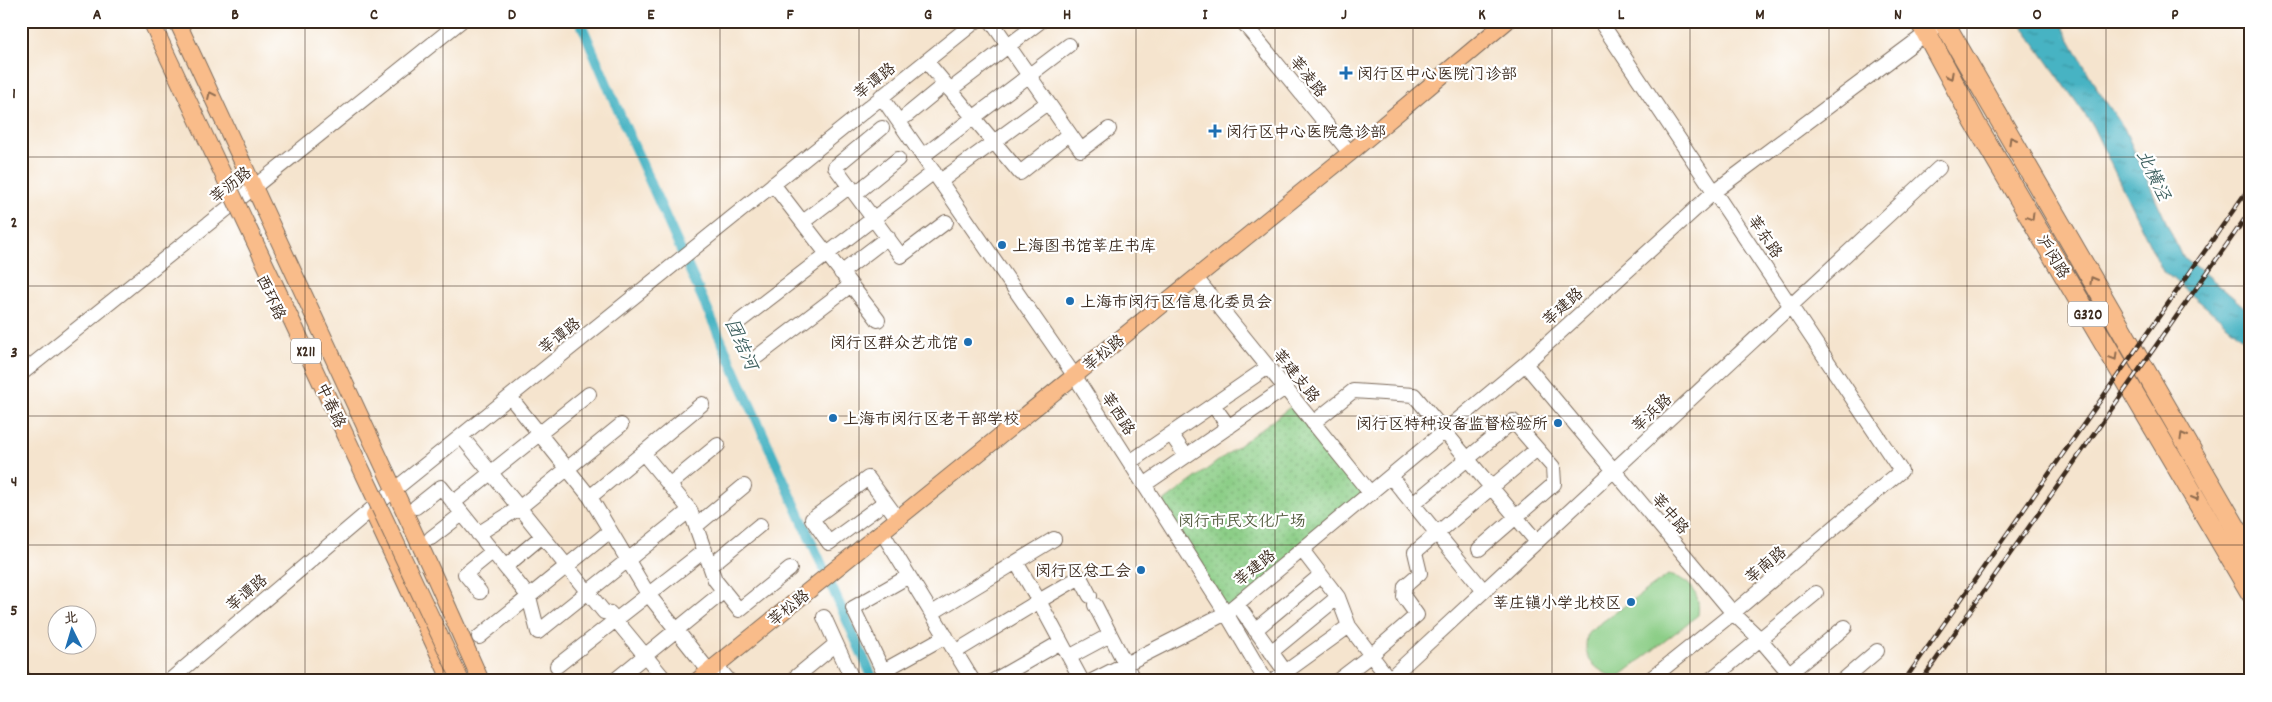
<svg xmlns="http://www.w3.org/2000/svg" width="2272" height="702" font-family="Dekko,'LXGW WenKai TC',sans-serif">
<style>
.grass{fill:#8cce87;stroke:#647c52}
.park{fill:url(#park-dots);stroke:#647c52}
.water{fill:url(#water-ripples);stroke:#406e70}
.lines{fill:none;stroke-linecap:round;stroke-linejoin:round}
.canal{stroke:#46b3c3;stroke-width:10}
.minor-casing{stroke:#7c6b5c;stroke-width:16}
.major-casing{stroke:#7c6b5c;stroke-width:18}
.highway-casing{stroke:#7c6b5c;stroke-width:22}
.minor{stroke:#fff;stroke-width:14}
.major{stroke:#f9bc8a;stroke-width:16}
.highway{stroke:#f9bc8a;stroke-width:20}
.rail-casing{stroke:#3b2a1e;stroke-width:4.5}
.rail{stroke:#fff;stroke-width:2.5;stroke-dasharray:8;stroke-linecap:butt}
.major-bridge-casing{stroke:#7c6b5c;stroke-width:18;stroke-linecap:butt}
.major-bridge{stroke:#f9bc8a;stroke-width:16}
.oneway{stroke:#906c4f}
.grid{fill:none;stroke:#3b2a1e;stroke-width:1;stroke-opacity:0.55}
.poi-dot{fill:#1f6fb2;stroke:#fff;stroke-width:2}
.labels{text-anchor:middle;stroke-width:4.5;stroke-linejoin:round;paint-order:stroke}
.shield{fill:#fff;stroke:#766a62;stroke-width:1}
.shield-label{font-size:15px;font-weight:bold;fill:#3b2a1e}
.poi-label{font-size:16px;fill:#3b2a1e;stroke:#fff;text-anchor:start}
.street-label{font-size:16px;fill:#3b2a1e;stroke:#fff}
.park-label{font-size:16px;fill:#535b3e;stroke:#fff}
.water-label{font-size:18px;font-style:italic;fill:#3f6160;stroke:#fff}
.neatline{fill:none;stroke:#3b2a1e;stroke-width:2}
.grid-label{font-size:16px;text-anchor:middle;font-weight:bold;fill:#3b2a1e}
</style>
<defs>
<pattern id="park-dots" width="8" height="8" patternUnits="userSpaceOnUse" patternTransform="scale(1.25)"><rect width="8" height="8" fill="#8cce87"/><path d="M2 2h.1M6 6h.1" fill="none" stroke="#74a76e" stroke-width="1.8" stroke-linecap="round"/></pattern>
<pattern id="water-ripples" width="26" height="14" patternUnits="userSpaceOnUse" patternTransform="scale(1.25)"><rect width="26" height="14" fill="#46b3c3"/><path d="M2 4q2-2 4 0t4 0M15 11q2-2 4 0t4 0" fill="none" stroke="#3c929e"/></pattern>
</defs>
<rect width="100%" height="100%" fill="#fff"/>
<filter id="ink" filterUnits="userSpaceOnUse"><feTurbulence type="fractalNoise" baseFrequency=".02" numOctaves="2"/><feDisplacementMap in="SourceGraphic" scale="10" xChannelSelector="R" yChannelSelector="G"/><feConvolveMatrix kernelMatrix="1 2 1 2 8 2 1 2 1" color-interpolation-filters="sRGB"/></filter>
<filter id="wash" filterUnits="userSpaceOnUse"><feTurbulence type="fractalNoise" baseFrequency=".0096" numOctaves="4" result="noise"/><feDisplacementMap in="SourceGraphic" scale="20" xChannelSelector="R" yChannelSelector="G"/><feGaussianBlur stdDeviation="1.12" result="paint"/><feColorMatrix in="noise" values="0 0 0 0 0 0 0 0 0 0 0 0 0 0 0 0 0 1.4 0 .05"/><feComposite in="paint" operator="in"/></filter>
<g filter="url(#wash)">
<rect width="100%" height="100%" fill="#f5e4ce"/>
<path class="grass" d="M1668,575C1690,579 1701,593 1698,615L1616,679C1593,667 1581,660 1588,632Z"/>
<path class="park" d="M1297,402L1371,494L1226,613L1158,506Z"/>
<path class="water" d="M2019,21H2059L2062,25L2097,89L2124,128L2181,255L2206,274L2251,313V345L2162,270L2091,123Z"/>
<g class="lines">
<path class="canal" d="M580,21L621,117L874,681"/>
</g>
</g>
<g filter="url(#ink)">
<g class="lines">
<g class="minor-casing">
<path id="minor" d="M991,21L1081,150L1109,129
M1242,21L1350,153
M1600,21L1901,471L1733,613L1648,681
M926,61L1020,173L1069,134
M950,90L1041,21
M881,96L1074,375L1226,613L1266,681
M906,116L945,84
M882,128L835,167L901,256L946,222
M923,156L1069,45
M946,177L1047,103
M773,184L878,320
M855,194L898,159
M803,222L850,186
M841,273L888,237
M1196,278L1371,494
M736,324L934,172
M758,356L851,285
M1525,364L1733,613L1760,639L1796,681
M21,374L461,21
M510,397L590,497L648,594L709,671
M1213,405L1229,427
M1313,423L1353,391L1414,395L1537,542
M1171,434L1186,456
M461,436L604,612L610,613L666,681
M643,453L690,510L715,580L739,610L790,569
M1130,462L1268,367
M1391,477L1484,591
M669,485L718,445
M1144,485L1285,388
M590,497L702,404
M885,502L829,543L812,519L868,478L898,519
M453,503L589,394
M1413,504L1513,421L1553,467L1554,484L1479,549
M416,507L441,487L529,597L538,632L690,510
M696,526L744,486
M882,532L973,681
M478,534L519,508L621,425
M431,538L462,514
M1302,550L1338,597L1349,626L1389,679
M1016,562L1039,601L1080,577L1090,596
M710,566L760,525
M505,567L542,536
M909,576L853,608L883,671L946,636
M480,592L465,574L492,552
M1237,604L1292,681
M1095,605L1134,681
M932,613L1054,539
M824,617L853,681
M1255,630L1321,575
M479,637L610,531
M955,652L1039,601L1082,681
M1271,652L1338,597
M1069,657L1110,635
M716,665L729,681
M557,666L705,550
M21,674L25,681
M169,681L394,490L976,21
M614,681L724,591
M791,681L836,644
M993,681L1061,642
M1092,681L1226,613L1525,364L1715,191L1943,21
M1273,681L1349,626
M1337,681L1371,655L1417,615L1404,597L1405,586L1420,573L1415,552L1537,449
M1387,681L1939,168
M1709,681L1816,593
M1780,681L1845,627
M1842,681L1877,651"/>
</g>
<g class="major-casing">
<path id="major" d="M177,21L432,571L481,681
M374,515L451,681
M697,681L1350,153L1507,21"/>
</g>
<g class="highway-casing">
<path id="highway" d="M1920,21L1975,123L2251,593
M1943,21L2251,554"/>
</g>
<use href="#minor" class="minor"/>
<use href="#major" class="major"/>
<use href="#highway" class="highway"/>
<g class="rail-casing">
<path id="rail" d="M1904,681L2251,185
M1921,681L2251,210"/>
</g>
<use href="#rail" class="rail"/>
<g class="major-bridge-casing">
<path id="major-bridge" d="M151,21L461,681"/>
</g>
<use href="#major-bridge" class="major-bridge"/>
</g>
<defs><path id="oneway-chevron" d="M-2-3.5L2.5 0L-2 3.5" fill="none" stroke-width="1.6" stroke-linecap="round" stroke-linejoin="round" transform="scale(1.25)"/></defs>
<g class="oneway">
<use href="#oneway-chevron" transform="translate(1950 76) rotate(62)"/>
<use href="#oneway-chevron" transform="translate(211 95) rotate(-115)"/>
<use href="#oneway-chevron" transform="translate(2012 140) rotate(-120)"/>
<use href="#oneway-chevron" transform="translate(2031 217) rotate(59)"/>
<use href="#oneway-chevron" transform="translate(2093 280) rotate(-120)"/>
<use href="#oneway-chevron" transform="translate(2114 357) rotate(59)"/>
<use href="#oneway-chevron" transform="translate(2183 436) rotate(-120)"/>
<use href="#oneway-chevron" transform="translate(2196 497) rotate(60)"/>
</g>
</g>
<path class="grid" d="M166,21V681M305,21V681M443,21V681M582,21V681M720,21V681M859,21V681M997,21V681M1136,21V681M1275,21V681M1413,21V681M1552,21V681M1690,21V681M1829,21V681M1967,21V681M2106,21V681M21,157H2251M21,286H2251M21,416H2251M21,545H2251"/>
<g class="poi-dot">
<path d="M1343.5 65.5h5v5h5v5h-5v5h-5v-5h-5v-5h5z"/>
<path d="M1212.5 123.5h5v5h5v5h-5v5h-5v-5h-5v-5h5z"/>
<circle cx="1002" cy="245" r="5"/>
<circle cx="1070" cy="301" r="5"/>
<circle cx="968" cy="342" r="5"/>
<circle cx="833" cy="418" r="5"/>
<circle cx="1558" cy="423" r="5"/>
<circle cx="1141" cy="570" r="5"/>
<circle cx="1631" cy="602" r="5"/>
</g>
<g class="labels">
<g class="shield">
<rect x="2068" y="301.5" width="40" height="25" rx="4"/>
<rect x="291" y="338.5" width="30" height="25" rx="4"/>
</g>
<g class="shield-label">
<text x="2088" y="319">G320</text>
<text x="306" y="356">X211</text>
</g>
<g class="poi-label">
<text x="1357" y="79">闵行区中心医院门诊部</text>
<text x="1226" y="137">闵行区中心医院急诊部</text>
<text x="1012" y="251">上海图书馆莘庄书库</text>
<text x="1080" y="307">上海市闵行区信息化委员会</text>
<text x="958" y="348" text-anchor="end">闵行区群众艺术馆</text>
<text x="843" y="424">上海市闵行区老干部学校</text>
<text x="1548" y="429" text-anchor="end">闵行区特种设备监督检验所</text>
<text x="1131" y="576" text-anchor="end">闵行区总工会</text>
<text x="1621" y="608" text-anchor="end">莘庄镇小学北校区</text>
</g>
<g class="street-label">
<text transform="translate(1309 76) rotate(51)" y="6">莘凌路</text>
<text transform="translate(874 80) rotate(-39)" y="6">莘谭路</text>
<text transform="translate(230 184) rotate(-39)" y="6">莘沥路</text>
<text transform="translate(1766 236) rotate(56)" y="6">莘东路</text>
<text transform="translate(2054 256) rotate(59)" y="6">沪闵路</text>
<text transform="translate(272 297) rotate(65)" y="6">西环路</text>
<text transform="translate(1562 306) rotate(-42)" y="6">莘建路</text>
<text transform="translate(559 335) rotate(-39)" y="6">莘谭路</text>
<text transform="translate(1103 352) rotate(-39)" y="6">莘松路</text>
<text transform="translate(1297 375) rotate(51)" y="6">莘建支路</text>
<text transform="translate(332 405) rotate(65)" y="6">中春路</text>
<text transform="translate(1651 412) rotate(-43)" y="6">莘浜路</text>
<text transform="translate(1119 413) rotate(57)" y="6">莘西路</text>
<text transform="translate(1671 513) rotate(50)" y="6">莘中路</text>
<text transform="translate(1765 564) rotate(-40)" y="6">莘南路</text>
<text transform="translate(1254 567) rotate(-39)" y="6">莘建路</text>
<text transform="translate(246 592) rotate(-40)" y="6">莘谭路</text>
<text transform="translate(788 607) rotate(-39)" y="6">莘松路</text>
</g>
<g class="park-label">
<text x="1242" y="526">闵行市民文化广场</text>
</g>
<g class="water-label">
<text transform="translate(2154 175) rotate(64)" y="6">北横泾</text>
<text transform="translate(742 344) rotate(66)" y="6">团结河</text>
</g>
</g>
<rect width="2272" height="702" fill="none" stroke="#fff" stroke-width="55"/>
<g transform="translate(72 630) rotate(355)"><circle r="24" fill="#ffffff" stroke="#b1aaa5"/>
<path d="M0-4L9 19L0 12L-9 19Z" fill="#1f6fb2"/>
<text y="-8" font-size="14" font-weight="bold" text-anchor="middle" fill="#3b2a1e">北</text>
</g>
<rect x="28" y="28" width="2216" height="646" class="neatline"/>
<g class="grid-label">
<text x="97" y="19">A</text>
<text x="235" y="19">B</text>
<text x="374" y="19">C</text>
<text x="512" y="19">D</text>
<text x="651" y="19">E</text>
<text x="790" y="19">F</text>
<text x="928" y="19">G</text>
<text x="1067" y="19">H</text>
<text x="1205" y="19">I</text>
<text x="1344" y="19">J</text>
<text x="1482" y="19">K</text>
<text x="1621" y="19">L</text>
<text x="1760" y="19">M</text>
<text x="1898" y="19">N</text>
<text x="2037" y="19">O</text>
<text x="2175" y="19">P</text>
<text x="14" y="98">1</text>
<text x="14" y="227">2</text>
<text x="14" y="357">3</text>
<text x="14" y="486">4</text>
<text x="14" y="615">5</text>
</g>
</svg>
